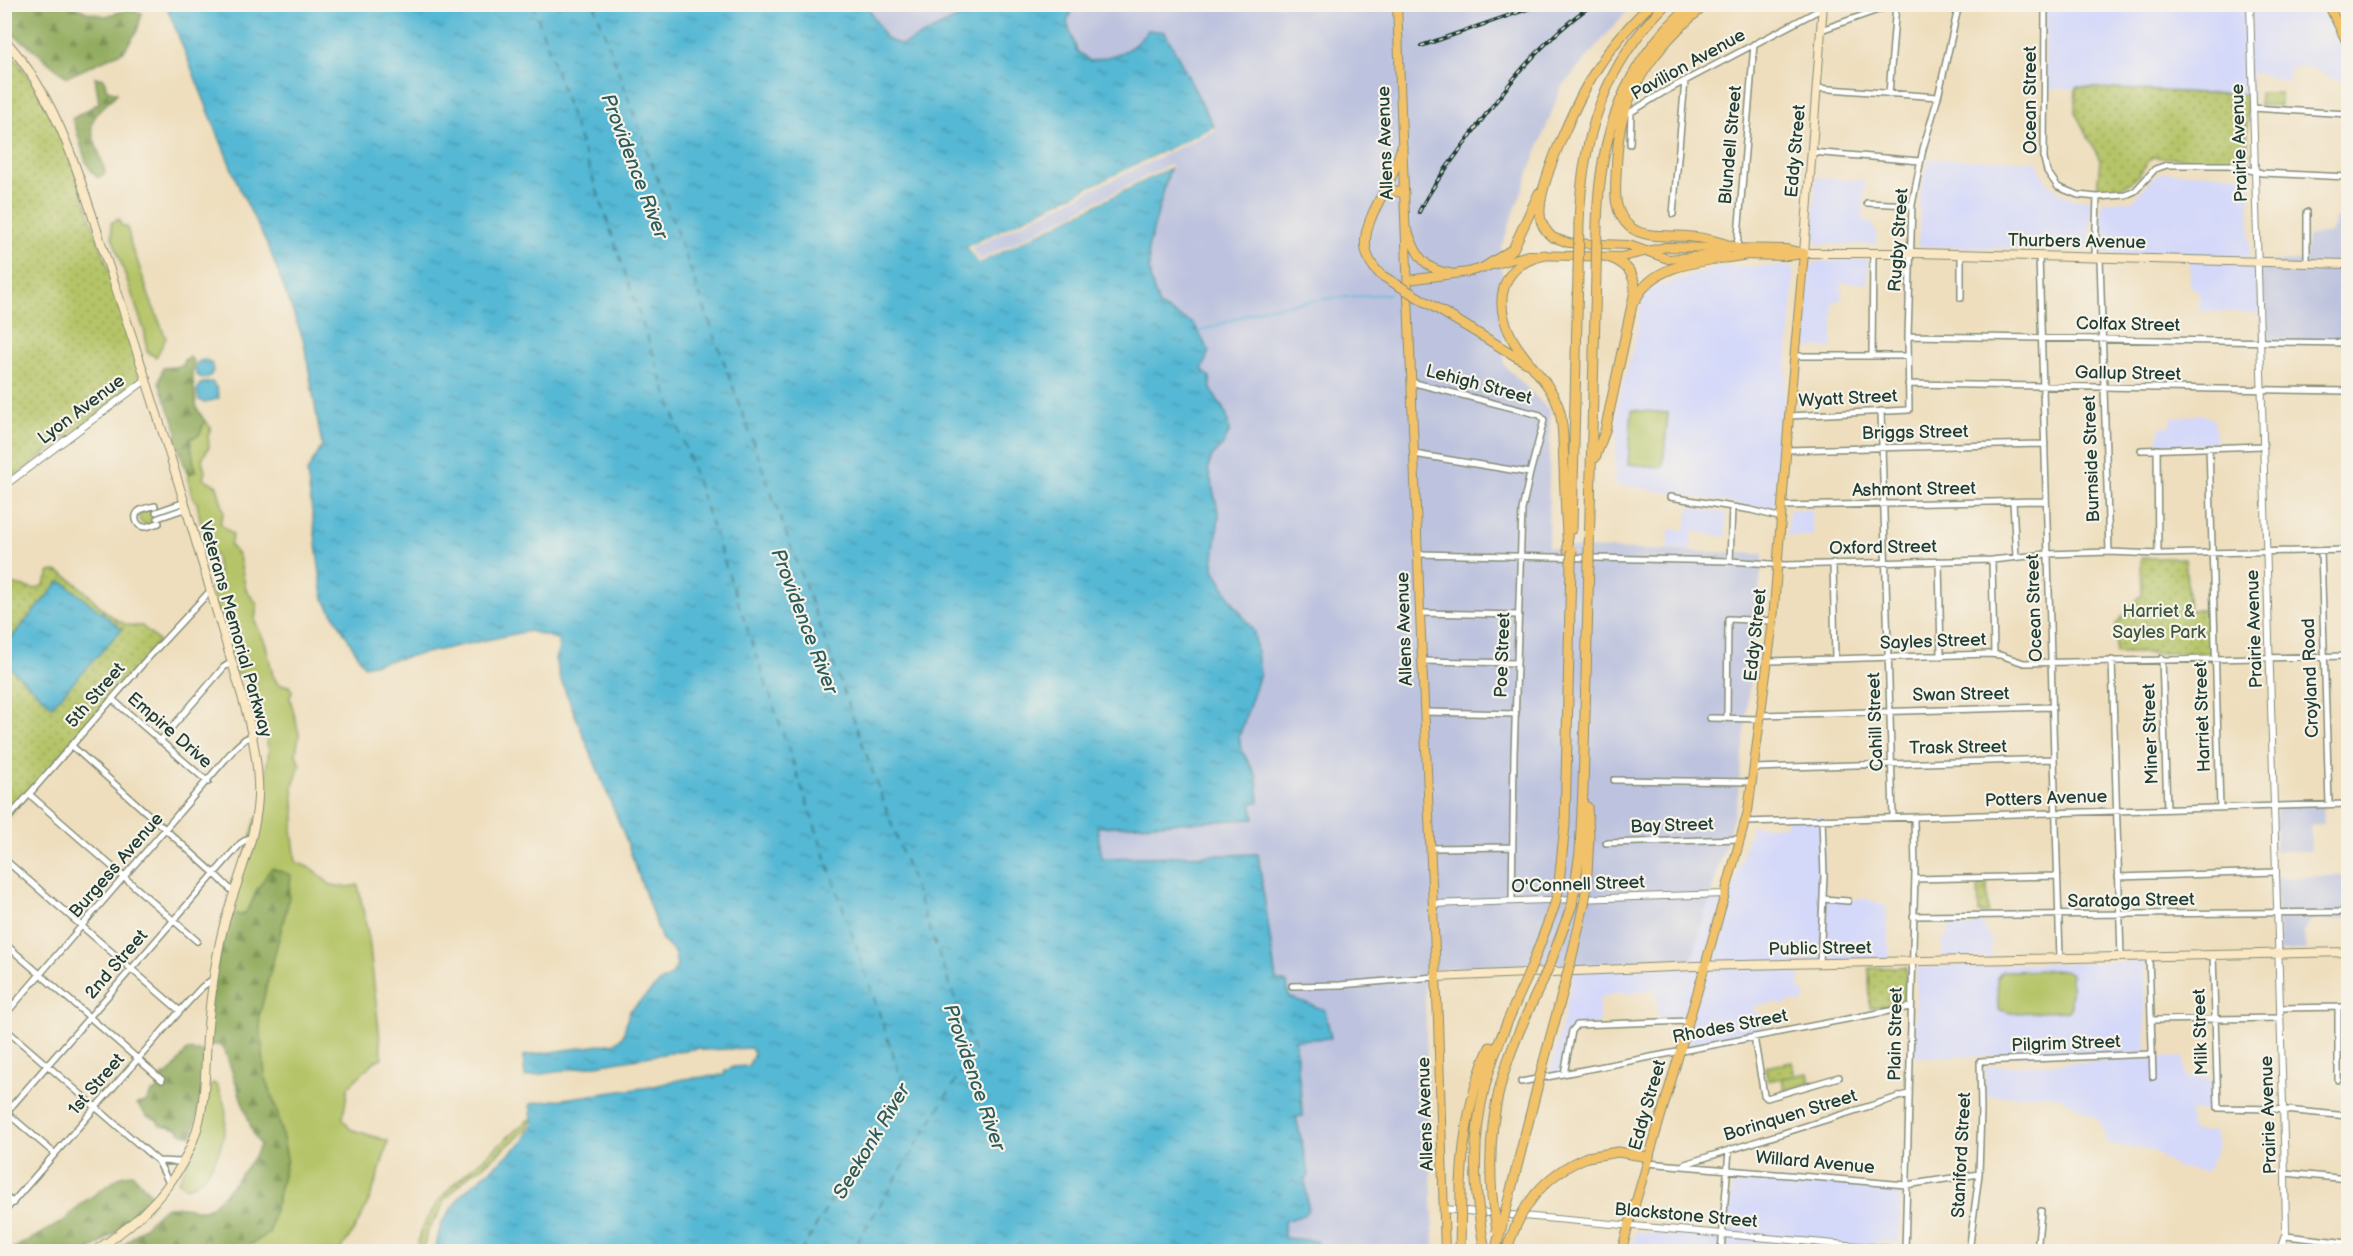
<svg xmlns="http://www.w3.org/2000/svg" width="2353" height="1256" font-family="'Balsamiq Sans',sans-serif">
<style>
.built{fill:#d4d8f9}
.industrial{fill:#bdc3de}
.green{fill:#b5c467;stroke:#6a804e;stroke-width:1.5}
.forest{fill:url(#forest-firs);stroke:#587448;stroke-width:1.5}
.wetland{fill:url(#wetland-marsh);stroke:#6a804e;stroke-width:1.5}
.park{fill:url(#park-dots);stroke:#6a804e;stroke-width:1.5}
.water{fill:url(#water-ripples);stroke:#3a7a84;stroke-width:1.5}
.pier{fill:#eedebd}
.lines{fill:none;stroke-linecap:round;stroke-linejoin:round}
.stream{stroke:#55b8d4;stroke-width:1.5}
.ferry{stroke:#2c5c5c;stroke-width:1.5;stroke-dasharray:8 6;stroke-linecap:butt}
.minor-casing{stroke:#868e78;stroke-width:8}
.tertiary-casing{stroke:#868e78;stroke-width:8}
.secondary-casing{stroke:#868e78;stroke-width:10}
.primary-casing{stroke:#868e78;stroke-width:10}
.motorway-casing{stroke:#868e78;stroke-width:11}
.minor{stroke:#fff;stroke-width:5}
.tertiary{stroke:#fff;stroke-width:6}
.secondary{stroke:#fae7c3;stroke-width:8}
.primary{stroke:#f2c26a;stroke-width:8}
.motorway{stroke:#f2c26a;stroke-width:9}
.rail-casing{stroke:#1f3d34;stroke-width:4}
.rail{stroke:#f7f3e8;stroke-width:1.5;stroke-dasharray:4.5;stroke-linecap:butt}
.motorway-bridge-casing{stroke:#868e78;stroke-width:11;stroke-linecap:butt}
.motorway-bridge{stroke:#f2c26a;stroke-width:9}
.labels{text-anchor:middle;stroke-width:4.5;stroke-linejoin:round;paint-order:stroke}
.street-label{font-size:18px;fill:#1f3d34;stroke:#f7f3e8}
.park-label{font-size:18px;fill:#3d583e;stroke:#f7f3e8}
.water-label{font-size:20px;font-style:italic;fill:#2c5c5c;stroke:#f7f3e8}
</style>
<defs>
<pattern id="forest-firs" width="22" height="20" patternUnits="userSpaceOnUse" patternTransform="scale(1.5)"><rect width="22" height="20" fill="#90aa5c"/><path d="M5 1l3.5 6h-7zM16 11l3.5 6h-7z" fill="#758c4d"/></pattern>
<pattern id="wetland-marsh" width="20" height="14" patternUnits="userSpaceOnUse" patternTransform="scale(1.5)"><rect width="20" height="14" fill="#b5c467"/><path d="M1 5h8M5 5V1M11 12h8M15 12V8" fill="none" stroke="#93a056"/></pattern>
<pattern id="park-dots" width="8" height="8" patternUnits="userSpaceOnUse" patternTransform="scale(1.5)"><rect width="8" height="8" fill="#b5c467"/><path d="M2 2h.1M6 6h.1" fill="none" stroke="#93a056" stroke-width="1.8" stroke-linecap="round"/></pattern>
<pattern id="water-ripples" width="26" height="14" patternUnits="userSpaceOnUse" patternTransform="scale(1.5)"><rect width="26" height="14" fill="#55b8d4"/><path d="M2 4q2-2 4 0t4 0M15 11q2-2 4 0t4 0" fill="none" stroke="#4697ad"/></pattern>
</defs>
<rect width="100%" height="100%" fill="#f7f3e8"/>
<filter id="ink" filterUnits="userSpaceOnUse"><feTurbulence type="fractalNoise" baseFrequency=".0167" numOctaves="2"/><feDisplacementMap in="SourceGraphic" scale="12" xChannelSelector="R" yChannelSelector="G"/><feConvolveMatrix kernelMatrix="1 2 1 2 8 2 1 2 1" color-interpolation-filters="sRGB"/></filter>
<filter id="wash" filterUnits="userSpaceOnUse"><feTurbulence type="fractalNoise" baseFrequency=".008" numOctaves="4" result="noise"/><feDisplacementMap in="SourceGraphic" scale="24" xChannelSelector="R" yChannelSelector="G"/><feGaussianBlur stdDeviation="1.35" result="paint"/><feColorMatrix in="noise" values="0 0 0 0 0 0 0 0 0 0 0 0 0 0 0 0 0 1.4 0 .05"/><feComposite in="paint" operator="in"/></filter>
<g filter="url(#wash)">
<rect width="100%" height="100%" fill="#eedebd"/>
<path class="built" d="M2046,5H2331L2348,40V82L2332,79L2315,68L2293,67L2289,71L2288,82L2252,72V97L2079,88L2045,89Z
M1930,159L2036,161L2044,178L2059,193L2073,199L2092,200L2089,250L1919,246L1920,194L1928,161Z
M2165,172L2249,175L2250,256L2099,254L2102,201H2132L2154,177Z
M1816,177L1865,181L1862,221L1871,223L1877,234V245L1818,244L1812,237Z
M1868,259V284L1842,282L1841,301H1833V348H1804L1810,267L1816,262Z
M2190,259L2258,260L2259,313L2198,311L2200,303L2198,291L2190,286Z
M1790,266L1794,272L1793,298L1774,510L1614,484L1618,403L1636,337L1641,303L1645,290L1719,267Z
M2200,414L2211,418L2214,421L2216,431L2215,444H2157L2160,428L2169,426L2173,417L2179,418Z
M1689,507L1726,513V537L1692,531L1691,550L1668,549L1669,529L1685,530Z
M1789,510H1812L1813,536H1787Z
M1787,817H1824L1825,899H1866L1886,905L1890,960L1801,962L1799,989L1806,994L1803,1004L1792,1001L1783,1005L1775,1003L1754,1006V1011L1761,1015L1763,1033L1681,1050L1689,1022L1659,1020L1655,989L1628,994L1615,992L1614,994L1599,998V1024L1579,1025L1570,1038L1566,1070L1550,1074L1591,902L1730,898L1751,826H1786Z
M1950,919L1957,921L1959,928L1973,927L1976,921L1985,924L1984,932L1991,937V957L1943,958V943L1947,933L1949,932L1948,923Z
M2144,961L2146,1053L1914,1057L1917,967Z
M2184,1057L2185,1078H2211L2212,1111H2190L2191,1130L2215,1132L2218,1145L2207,1172L2175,1167L2153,1151L2110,1145L2106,1142L2102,1125L2097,1119L2062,1098L2050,1095L1987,1096L1985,1092V1067Z
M1733,1176L1901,1189L1900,1243L1876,1241L1874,1251L1629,1252L1635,1232L1727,1238Z"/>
<path class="industrial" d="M847,5H997L996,7L975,10L902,45L886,39L867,6L856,9Z
M1080,5H1632L1561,88L1501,247L1504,365L1550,411L1548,547L1763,554L1737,803L1692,960L1450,968L1424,972L1434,1251H1319L1316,1241L1284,1238V1221L1305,1215L1308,1208L1305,1180L1309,1174L1296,1117L1302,1116L1295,1040L1331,1038L1325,1010L1289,997L1276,980L1258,854L1102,858L1097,826L1254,819L1251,803L1259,802L1257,777L1242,751L1239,737L1260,674L1254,632L1230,598L1213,567L1219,515L1208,468L1212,456L1222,446L1227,415L1211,389L1210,377L1202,370L1209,351L1194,324L1159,306L1150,278L1149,246L1170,168L979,263L967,247L1214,127L1148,30L1138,44L1119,54L1090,61L1077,52L1067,22L1071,12Z
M2334,218L2348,219V342L2261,341L2258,262L2305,261L2308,236L2331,233L2335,224Z
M2323,802L2324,824L2310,825L2311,851H2275L2277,803Z
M2348,875V918L2335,920L2317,918L2310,921L2304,933L2306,950L2280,951L2275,878Z"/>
<path class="green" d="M2260,93H2280V106L2260,105Z
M119,219L121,225L127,227L132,249L136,257L150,299L166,338L156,357L147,352L145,333L112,236L111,223Z
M1632,410L1668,413L1663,467L1628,464Z
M205,421L211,428L208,436L209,447L202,459L205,472L203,478L217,486L224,512L220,523L233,535L230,545L239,556L246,590L257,604L255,621L266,645L273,676L278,684L289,686L292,691L290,698L299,734L296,754L300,765L293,786L295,820L292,829L296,862L312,869L331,885L347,887L358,885L369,939L382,1058L375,1061L348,1087L343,1119L350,1129L388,1141C378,1180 365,1220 339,1251H240L269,1233L287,1159L277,1111L265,1075L259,1016L270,969L257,889L247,913L242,915L228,913L256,819L265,813V775L269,751L254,686L247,675L236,674L210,588L220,585L216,558L201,524L197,503L191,494L188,475L195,471L190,439L199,435Z
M139 517a8 8 0 1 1 16 0a8 8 0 1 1-16 0Z
M2065,970L2071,974V1006L2068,1011L2010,1013L1998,1009L1997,978L2002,971Z
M1808,1073L1810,1083L1784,1090L1782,1078Z
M213,1083C219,1086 218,1088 220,1094C221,1097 223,1100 224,1103C232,1128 213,1183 185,1187L178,1181C198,1145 204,1128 209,1087Z"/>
<path class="forest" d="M4,5H71L87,12L106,16L127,10L142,13L137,31L124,51L67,77C45,62 28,41 5,30Z
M95,77L104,79L107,90L117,93C110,102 95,112 92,123C89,134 103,158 105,173L98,178C81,164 82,138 72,119L99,103Z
M190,357L194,362L192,373L197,409L205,421L199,435L190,439L195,471L188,475L176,441L177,429L159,383L163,368L183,366L184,360Z
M272,868L291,875L288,903L259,1016L265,1075L277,1111L287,1159L269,1233L240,1251L116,1252L166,1207C172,1207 178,1206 184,1207C190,1207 196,1211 203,1210C218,1207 254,1159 260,1145L253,1133L224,1048L219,1045H207L210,996L228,913L242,915C253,909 259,880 272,868Z
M187,1050L206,1052L202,1096L192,1136L181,1133L177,1128L160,1125L156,1119L147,1116L137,1104L146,1102L152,1092L157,1091L162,1076L169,1074Z
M133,1174L155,1199L148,1208L97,1246L88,1251L7,1252L64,1221L81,1204L123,1175Z"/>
<path class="wetland" d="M529,1119L532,1120L526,1130L481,1168L471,1173L444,1201L441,1210L427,1231L423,1251H416C422,1212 450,1186 479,1162C496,1148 512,1133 529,1119Z"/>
<path class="park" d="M4,41L57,120L146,377L4,484Z
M2076,87L2246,95L2249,162L2152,157C2132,183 2133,189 2097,190L2100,160L2075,112Z
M2141,558H2185L2189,610H2208L2211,653H2116V624L2142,594Z
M55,571C69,573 93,600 104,610L100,614L64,583L59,582L5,645V583L34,589L43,586L50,572Z
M105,611C117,621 126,627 142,626L159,642L5,820V663L52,706L121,629L101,615Z
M1978,883H1987L1988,913H1979Z
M1906,967L1905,1002L1870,1008L1869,968Z
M1792,1062L1795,1076L1768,1081L1765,1067Z"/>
<path class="water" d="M997,4L1080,5L1071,12L1067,22L1077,51L1090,61C1116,55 1132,53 1148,30L1165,32L1214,127L967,247L979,263L1170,168L1148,249L1150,278L1159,306L1194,324L1209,351L1202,370L1210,377L1211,389L1227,415L1229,433L1222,446L1212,456L1208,468L1219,515L1213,567L1230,598L1254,632L1260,674L1239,737L1242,751L1257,777L1259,802L1251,803L1254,819L1097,827L1102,858L1258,854L1276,980L1287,983L1289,997L1325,1010L1331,1038L1295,1040L1303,1116L1296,1117L1309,1175L1305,1180L1308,1208L1305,1215L1284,1221V1238L1317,1241L1319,1251H435L441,1224L462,1194L523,1142L533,1124L530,1105L533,1103L650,1087L683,1079L724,1075L725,1071L733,1067L748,1066L754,1054L751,1048L704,1050L699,1048L525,1077L523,1056L615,1043L623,1036L629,1012L659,983L672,975L677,965L674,952L662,940L625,837L560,678L555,659L559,648L557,639L529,631L364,666L323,597L307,472L322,446L304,342L269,248L241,192L166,5H847L856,9L867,6L886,39L902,45L975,10L995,7Z
M195 369a9 9 0 1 1 18 0a9 9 0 1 1-18 0Z
M208,382H212L217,389L219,398L205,403L199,400L197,391L200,384Z
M59,582L64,583L122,629L52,706L5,663V645Z"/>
<path class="pier" d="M1214,127L1215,130L971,248L980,260L1169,165L1173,166L979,263L967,247Z"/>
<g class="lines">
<path class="stream" d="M1198,332L1265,308L1331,298L1389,294"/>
<path class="ferry" d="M533,4L902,1080L801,1252
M594,4L974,1051L851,1252"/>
</g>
</g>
<g filter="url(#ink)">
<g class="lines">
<g class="minor-casing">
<path id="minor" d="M2045,4L2044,159L2047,171L2058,187L2078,195L2097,197L2126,195L2135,191L2155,169L2167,165H2229L2262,173L2348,177
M1821,30L1895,4
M1816,88L1938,97
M1889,94L1896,4
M2253,108L2348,114
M1630,144L1631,112L1662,93L1823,8
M1811,152L1920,161
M1867,203L1912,205
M1673,214L1685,81
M1737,248L1754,44
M2039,256L2060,958
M2095,257L2097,197
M2100,258L2109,552
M2307,262V212
M1961,298V254
M1908,336L2348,343
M1872,355L1873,253
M1795,356H1908
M1411,382L1540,415L1544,420L1530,473L1522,510L1514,754L1512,901
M1908,384L2348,391
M1881,411L1893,817
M1789,416L1909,410L1908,336L1912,205L1923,149L1938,97L1959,4
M2209,447L2220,807
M2157,449L2158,554
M1786,450L2045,444
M2141,450L2264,446
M1414,454L1530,473
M1670,497L1751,510L1782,518
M2013,502L2016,557
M155,506C150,507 143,508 139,511C133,516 136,526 144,527C148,527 155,524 159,523
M1783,506L2046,501
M156,512L185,502
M158,518L187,508
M2321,551L2329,804
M1418,554L1730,561L1784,565L1992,560L2047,554L2109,552L2158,554L2348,550
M1992,560L1994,654
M1730,561L1732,507
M1939,561L1941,656
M1833,563L1835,659
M1420,613L1519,615
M2162,658L2167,809
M2112,660L2121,957
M1422,661L1517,663
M1769,661L1988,654L2000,655L2024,663L2348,656
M112,699L208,782
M1424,712L1516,714
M1762,715L2052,707
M1710,718L1761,719
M1727,718L1728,619L1773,621
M160,741L224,667L232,662
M71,745L214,873L234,893
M1754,768L2054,759
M1614,780L1752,782
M29,794L197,941
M1745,822L2348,804
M4,823L147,659L211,590
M1606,843L1740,839
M1430,848L1512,847
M4,859L180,1011
M2118,877L2276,872
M1915,879L2057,876
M1823,899L1848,901
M1913,916L2348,912
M4,943L162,1080
M2213,955L2218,1108L2275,1109L2348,1116
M2149,956L2153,1077
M1820,963L1824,875L1822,819
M1292,986L1340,985L1435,977
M2338,1007V1080
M2280,1008L2348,1007
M4,1016L235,748L245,739L252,736
M2151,1020L2280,1018
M4,1028L158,1161L169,1183
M1754,1037L1764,1095L1767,1098L1839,1077
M1564,1074L1572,1031L1577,1025L1689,1021
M1521,1082L1910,1007
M6,1112L55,1154
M4,1115L241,843L252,836
M158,1161L182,1162
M1647,1163L1906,1185L1979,1174
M1685,1164L1908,1094
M2285,1173L2348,1179
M4,1195L13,1203
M4,1212L180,1011L202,987L213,979
M2286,1236L2348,1243
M1721,1252L1729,1150
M1905,1252L1915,872L1914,817
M1969,1252L1979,1174L1981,1109L1980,1061L2152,1054
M2037,1252L2041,1211"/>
</g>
<g class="tertiary-casing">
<path id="tertiary" d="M2250,4L2285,1173L2286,1233L2279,1252
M2340,28L2348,26
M4,486L147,379
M1432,904L1725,894
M1444,1209L1925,1252"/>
</g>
<g class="secondary-casing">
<path id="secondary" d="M1823,4L1804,253H1915L2348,264
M4,39C61,101 82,186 108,264C140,360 171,455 199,552C210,588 220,624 231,659C243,699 256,739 258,781C261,835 234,882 222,933C214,967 210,1002 207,1037C205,1068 206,1099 197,1129C181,1182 139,1223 93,1252
M1435,977L1695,966L2348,952"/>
</g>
<g class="primary-casing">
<path id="primary" d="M1397,4L1420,613L1438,1020L1445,1252
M2328,4L2348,45
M1408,231C1416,254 1424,270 1450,273
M1552,237L1569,243L1629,245L1668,259L1726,254
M1739,255L1789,256L1801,254
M1408,280L1468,272L1528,255L1621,257L1666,247L1785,249L1804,253
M1621,1252L1705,966L1748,811L1773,621L1790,404L1804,253"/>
</g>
<g class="motorway-casing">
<path id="motorway" d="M1707,4C1669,33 1634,74 1622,121C1617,139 1617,158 1616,176C1615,195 1614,213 1630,227C1647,240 1672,234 1692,237C1708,238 1723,243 1737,248
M1384,192L1391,190L1404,193
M1579,223C1582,138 1603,66 1666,4
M1597,226C1599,137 1622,64 1692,4
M1552,237C1543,229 1539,220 1540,209C1541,177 1581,91 1600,64C1614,42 1632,23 1651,4
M1545,255C1500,264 1492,302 1513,340C1527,365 1552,382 1560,412C1564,430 1563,449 1564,467C1565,495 1566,522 1568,550
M1483,268L1513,249L1539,193
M1381,275C1347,244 1377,209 1391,177C1396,167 1399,156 1402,146
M1636,299C1656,260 1707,262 1744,255
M1436,308L1527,363
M1595,458L1605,431L1635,291C1635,272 1625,263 1608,257
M1572,529L1578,274
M1589,551L1596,274
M1558,892L1565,825L1571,563
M1574,892L1580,852L1583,789L1589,563
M1586,892L1589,835L1587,807
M1571,960L1584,904
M1550,964L1572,905
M1532,965L1554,907
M1544,1061L1564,987
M1587,1157L1618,1152L1649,1157
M1461,1184C1463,1137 1470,1090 1490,1047
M1477,1196C1469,1111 1491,1055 1526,980
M1492,1197C1485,1108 1505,1058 1543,980
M1481,1228L1485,1252"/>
</g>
<use href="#minor" class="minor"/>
<use href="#tertiary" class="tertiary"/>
<use href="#secondary" class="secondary"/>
<use href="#primary" class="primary"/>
<use href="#motorway" class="motorway"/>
<g class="rail-casing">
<path id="rail" d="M1421,46L1542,4
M1419,212C1432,186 1450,163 1468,139C1504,89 1541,40 1593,4"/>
</g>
<use href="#rail" class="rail"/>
<g class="motorway-bridge-casing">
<path id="motorway-bridge" d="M1578,274L1579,223
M1596,274L1597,226
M1381,275L1436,308
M1571,563L1572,550
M1589,563V551
M1584,904L1586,892
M1572,905L1574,892
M1554,907L1558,892
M1526,980L1532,965
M1543,980L1550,964
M1564,987L1571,960
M1477,1196L1481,1228
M1492,1197L1497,1231
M1460,1252L1461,1184
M1495,1252L1544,1061
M1506,1252C1520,1207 1543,1175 1587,1157"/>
</g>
<use href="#motorway-bridge" class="motorway-bridge"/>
</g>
</g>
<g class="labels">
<g class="street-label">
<text transform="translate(1688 64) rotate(-29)" y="6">Pavilion Avenue</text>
<text transform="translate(2030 100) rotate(-90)" y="6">Ocean Street</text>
<text transform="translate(1385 143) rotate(-92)" y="6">Allens Avenue</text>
<text transform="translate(2239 143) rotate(-92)" y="6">Prairie Avenue</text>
<text transform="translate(1730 145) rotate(-85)" y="6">Blundell Street</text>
<text transform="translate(1795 151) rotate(-85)" y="6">Eddy Street</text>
<text transform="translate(1898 240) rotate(-86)" y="6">Rugby Street</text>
<text transform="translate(2077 241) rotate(1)" y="6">Thurbers Avenue</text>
<text transform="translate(2128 324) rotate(1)" y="6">Colfax Street</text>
<text transform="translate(2128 373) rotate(1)" y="6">Gallup Street</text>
<text transform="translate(1479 384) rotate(15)" y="6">Lehigh Street</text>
<text transform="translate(1848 398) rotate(-3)" y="6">Wyatt Street</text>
<text transform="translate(81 409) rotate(-37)" y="6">Lyon Avenue</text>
<text transform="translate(1915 432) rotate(-1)" y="6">Briggs Street</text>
<text transform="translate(2091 459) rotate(-92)" y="6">Burnside Street</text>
<text transform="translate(1914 489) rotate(-1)" y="6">Ashmont Street</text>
<text transform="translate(1883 547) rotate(-1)" y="6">Oxford Street</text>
<text transform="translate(2034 608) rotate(-92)" y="6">Ocean Street</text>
<text transform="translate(236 629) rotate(74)" y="6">Veterans Memorial Parkway</text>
<text transform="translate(1404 629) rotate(-92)" y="6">Allens Avenue</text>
<text transform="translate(2254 629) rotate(-92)" y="6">Prairie Avenue</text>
<text transform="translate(1755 635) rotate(-84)" y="6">Eddy Street</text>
<text transform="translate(1933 641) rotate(-2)" y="6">Sayles Street</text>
<text transform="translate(1502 655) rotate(-88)" y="6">Poe Street</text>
<text transform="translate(2310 678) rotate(-92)" y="6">Croyland Road</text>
<text transform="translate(1961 694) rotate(-1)" y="6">Swan Street</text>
<text transform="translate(95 695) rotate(-49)" y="6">5th Street</text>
<text transform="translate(2202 717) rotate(-92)" y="6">Harriet Street</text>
<text transform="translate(1875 722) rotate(-92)" y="6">Cahill Street</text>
<text transform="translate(170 730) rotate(41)" y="6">Empire Drive</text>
<text transform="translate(2150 734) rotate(-92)" y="6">Miner Street</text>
<text transform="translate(1958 747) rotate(-1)" y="6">Trask Street</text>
<text transform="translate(2046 798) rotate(-2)" y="6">Potters Avenue</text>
<text transform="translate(1672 825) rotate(-2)" y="6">Bay Street</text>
<text transform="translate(116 865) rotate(-49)" y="6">Burgess Avenue</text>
<text transform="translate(1578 884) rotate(-2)" y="6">O'Connell Street</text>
<text transform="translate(2131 900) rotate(-1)" y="6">Saratoga Street</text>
<text transform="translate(1820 948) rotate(-1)" y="6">Public Street</text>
<text transform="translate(116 964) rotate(-49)" y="6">2nd Street</text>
<text transform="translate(1730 1026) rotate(-11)" y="6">Rhodes Street</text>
<text transform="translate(2200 1032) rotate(-92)" y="6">Milk Street</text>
<text transform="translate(1895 1034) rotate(-89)" y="6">Plain Street</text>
<text transform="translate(2066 1043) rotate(-2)" y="6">Pilgrim Street</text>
<text transform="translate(96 1084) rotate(-49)" y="6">1st Street</text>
<text transform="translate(1647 1105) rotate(-74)" y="6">Eddy Street</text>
<text transform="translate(1425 1114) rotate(-92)" y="6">Allens Avenue</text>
<text transform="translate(1790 1115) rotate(-17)" y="6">Borinquen Street</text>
<text transform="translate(2268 1115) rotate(-92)" y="6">Prairie Avenue</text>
<text transform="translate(1961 1155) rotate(-87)" y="6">Staniford Street</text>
<text transform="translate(1815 1162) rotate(5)" y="6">Willard Avenue</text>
<text transform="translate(1686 1215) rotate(5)" y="6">Blackstone Street</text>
</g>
<g class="park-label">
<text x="2159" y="617">Harriet &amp;<tspan x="2159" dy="21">Sayles Park</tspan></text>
</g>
<g class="water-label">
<text transform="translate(635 166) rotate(69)" y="7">Providence River</text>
<text transform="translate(805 621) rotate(69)" y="7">Providence River</text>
<text transform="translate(975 1077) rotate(71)" y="7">Providence River</text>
<text transform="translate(871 1141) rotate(-59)" y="7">Seekonk River</text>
</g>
</g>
<rect width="2353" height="1256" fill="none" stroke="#f7f3e8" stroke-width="24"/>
</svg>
